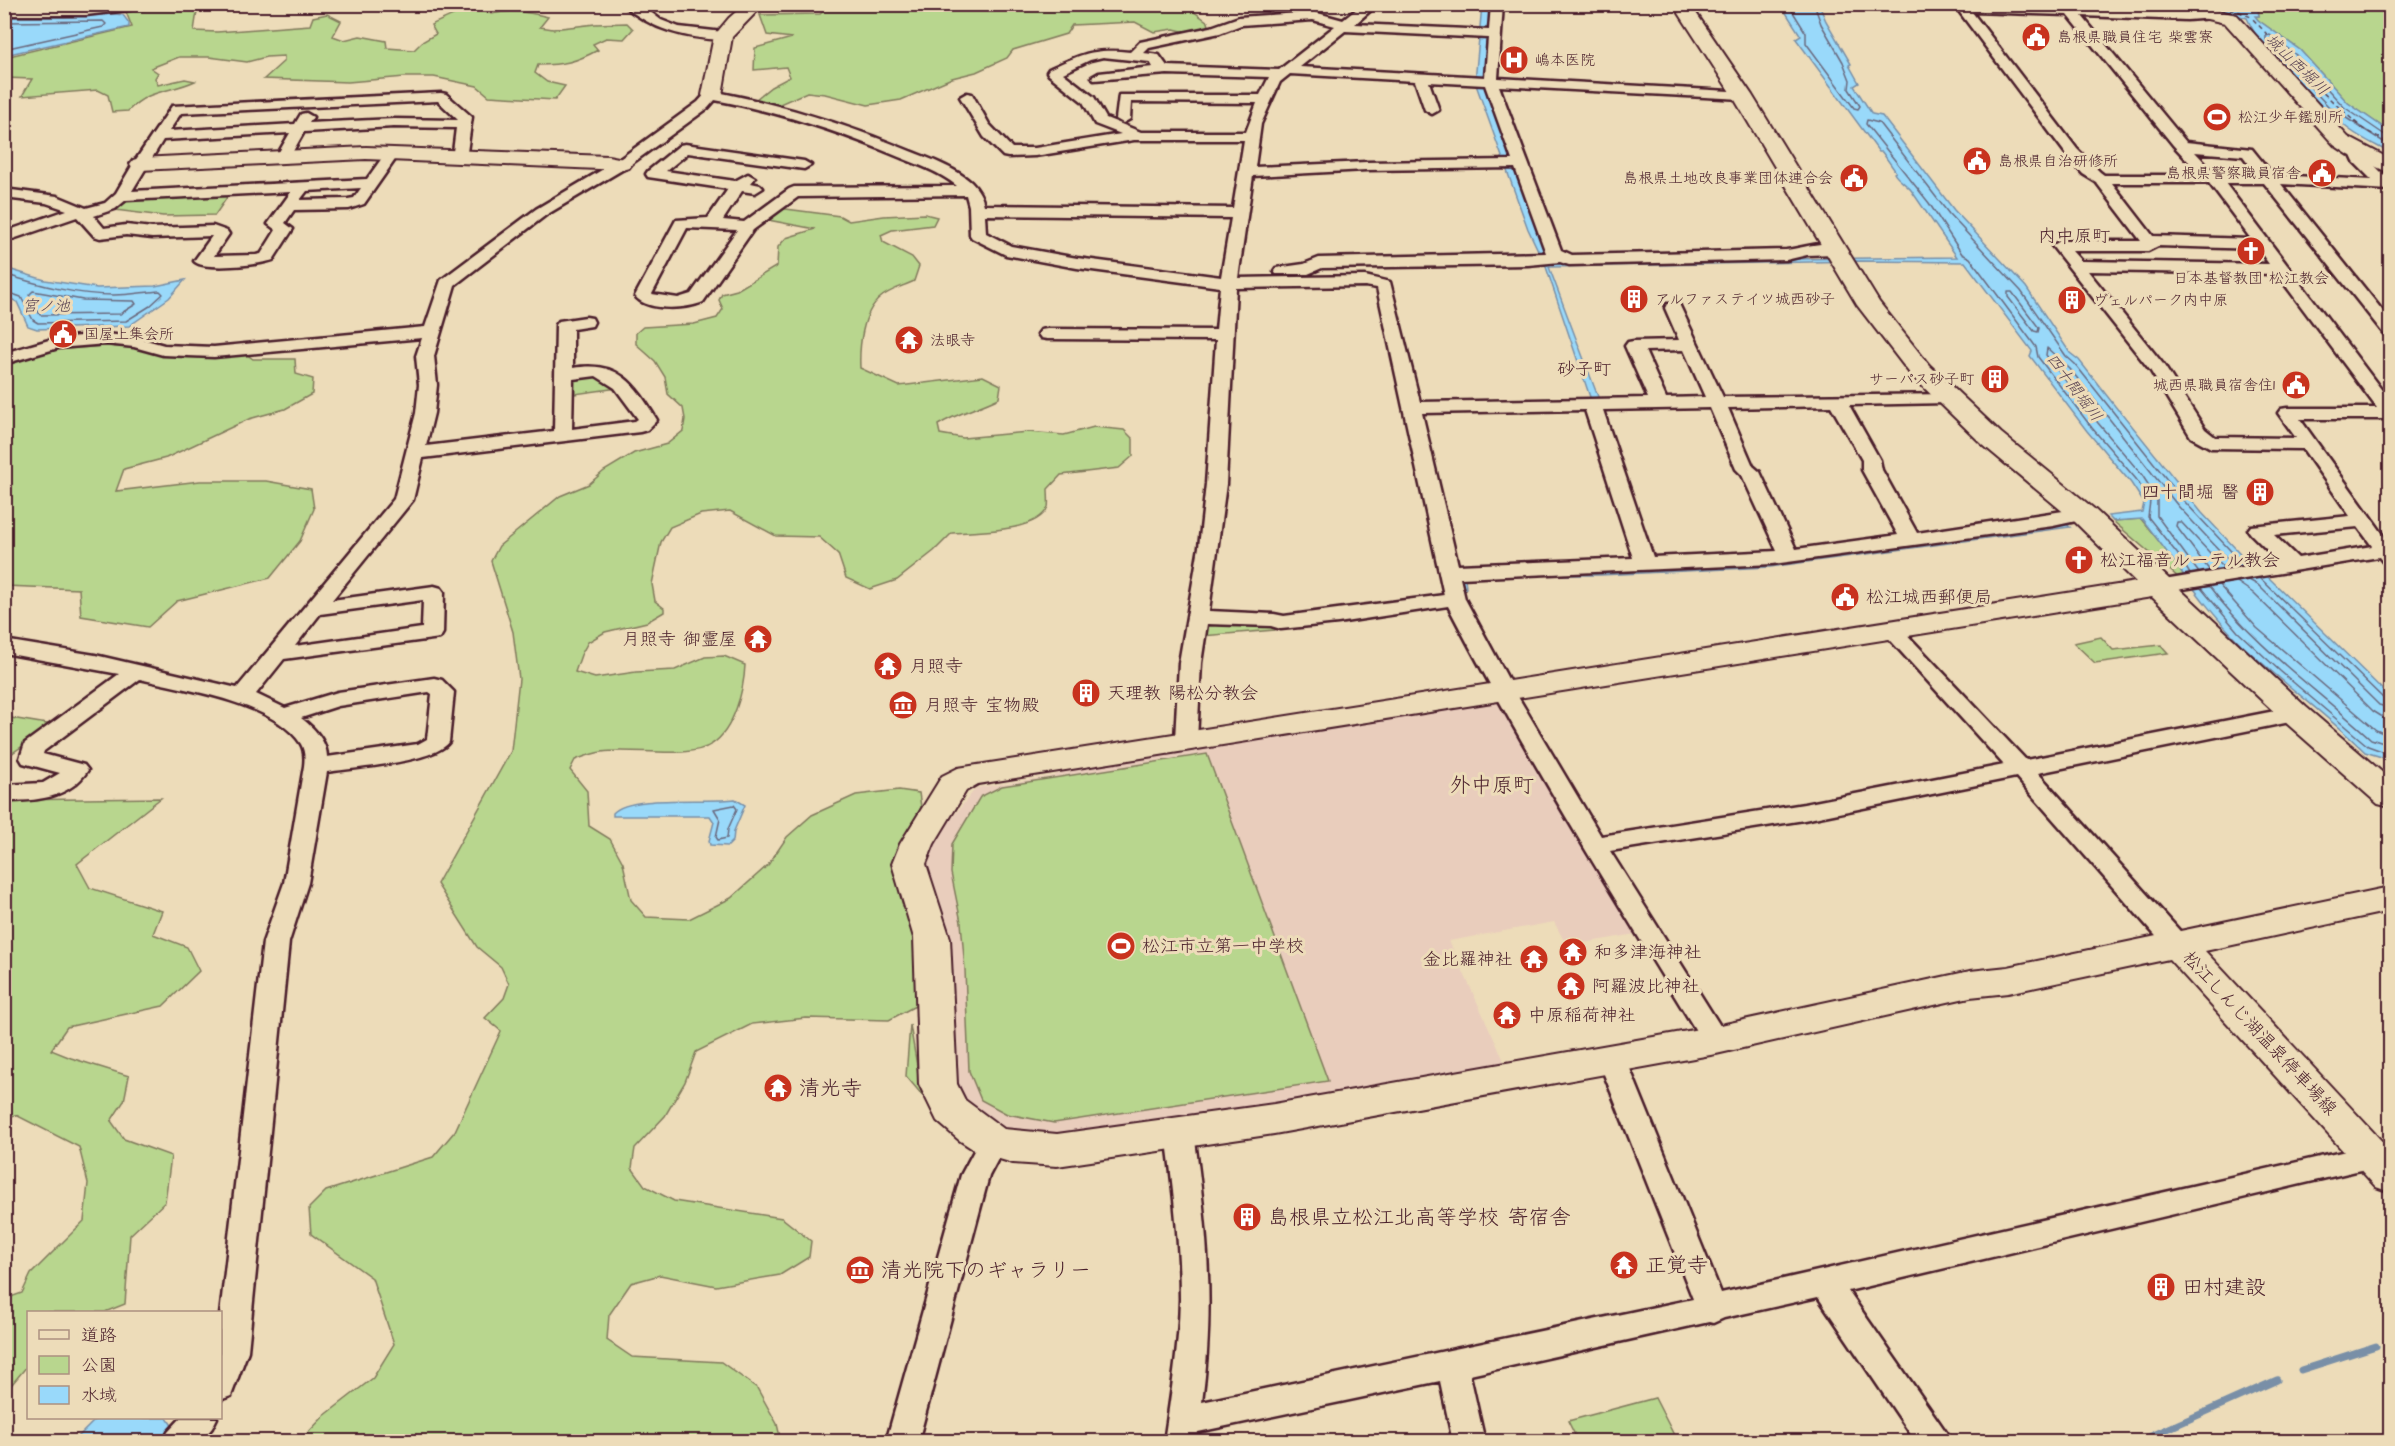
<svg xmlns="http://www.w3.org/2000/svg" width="2395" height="1446" font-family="'Architects Daughter','Klee One',sans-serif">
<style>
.built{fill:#e9cdbc}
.green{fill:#b8d68e;stroke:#817a5c;stroke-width:1.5}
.water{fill:#99d9fa;stroke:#798fa7;stroke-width:1.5}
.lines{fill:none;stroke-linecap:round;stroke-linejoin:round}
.shore{stroke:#6a697e;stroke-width:1.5}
.stream{stroke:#798fa7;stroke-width:7}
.ferry{stroke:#5a4454;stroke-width:1.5;stroke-dasharray:4.5 4;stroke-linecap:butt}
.street-casing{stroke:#4a1f2b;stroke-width:5}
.secondary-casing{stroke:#4a1f2b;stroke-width:4}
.street{fill:#eddcb9;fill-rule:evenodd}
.secondary{fill:#eddcb9;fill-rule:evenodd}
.labels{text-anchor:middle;stroke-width:6;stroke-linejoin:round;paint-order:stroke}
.far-poi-label{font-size:15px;fill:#4a1f2b;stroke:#eddcb9;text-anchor:start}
.far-water-label{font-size:16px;font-style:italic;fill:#5a4454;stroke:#eddcb9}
.far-quarter-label{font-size:18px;fill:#4a1f2b;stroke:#eddcb9}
.poi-label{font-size:18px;fill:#4a1f2b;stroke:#eddcb9;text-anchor:start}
.street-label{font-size:18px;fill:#4a1f2b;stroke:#eddcb9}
.quarter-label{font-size:21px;fill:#4a1f2b;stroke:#eddcb9}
.near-poi-label{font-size:21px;fill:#4a1f2b;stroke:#eddcb9;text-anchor:start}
</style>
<rect width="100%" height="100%" fill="#eddcb9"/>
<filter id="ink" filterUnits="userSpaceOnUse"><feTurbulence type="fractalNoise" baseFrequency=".0167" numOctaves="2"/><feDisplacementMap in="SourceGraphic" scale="12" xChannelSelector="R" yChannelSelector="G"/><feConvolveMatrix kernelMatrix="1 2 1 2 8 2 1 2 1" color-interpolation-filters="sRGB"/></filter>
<g filter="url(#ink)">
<path class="built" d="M1503,699L1641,933L1567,946L1554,922L1449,941L1506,1065L1271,1109L1264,1103L1243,1108L1048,1136L1004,1131L956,1096L924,868L926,851L976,788L1053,776L1069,769Z"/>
<path class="green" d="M5,5H198L194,31L217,32L310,25L313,17L327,14L341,21L333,36L344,40L360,36L386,41L387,48L414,50L422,42L436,34L431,25C448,18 474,1 491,14C511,9 528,12 548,17L540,27L553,29L595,24L627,23L633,29L624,39L606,38L593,44L598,50C576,62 563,65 538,65L535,73L547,82L565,86L555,100L489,96L477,86L434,77H405L348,82L264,79L284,61V56L266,57L247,62L209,57H179L151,68L158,73L155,78L158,85L185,79L195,81C169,93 150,88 128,111L112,112L108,95L98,90L22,96L32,79L5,78V57L132,27L126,12L66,17L5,16Z
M824,5H1191L1193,11L1208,22L1210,30L1190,33L1174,29L1154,32L1135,22L1072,25L1066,34L1013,50L1007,58L976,72L952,78L901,100L868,105L825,94L807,92L780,104L756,99L771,87L790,77L786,67L754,70L755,48L792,38L767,35L760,15L820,14L828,7Z
M2257,5H2390V132L2348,103L2300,50L2258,20L2255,16H2259Z
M230,193L215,215L163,216L115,210L132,198Z
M778,208L840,216L849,221L884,216L925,214L937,217L933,225L892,230L881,235L883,242L912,257L919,266L914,281C904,286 889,290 880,298C862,313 859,347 860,368L899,386L983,376L1001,385L999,398C979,408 957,413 938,425L940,434L963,438L1028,432L1064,435L1094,427L1124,430L1133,439V456L1119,468L1061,475L1048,489C1048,494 1049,503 1048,507C1037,533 976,531 952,533L934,551L897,580L870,589L846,578L838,554L819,537L776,536L730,511L701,514L670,527L661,542L652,584L655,601L664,608V612L647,622L605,632L588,642L581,655L575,672L595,678L636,672L675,670L705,657L724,656L745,665C744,689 734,730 712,744C689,760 631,747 602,752C593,753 583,757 575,760L570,770L587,791L589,826L610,839L623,863L631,900L646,917L689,919L731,898L768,865L787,837L812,815L856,795L899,790L919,793L921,807L899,861L914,914L917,1005L889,1020L806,1018L752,1024L696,1052L685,1082L665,1116L635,1148L632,1168L645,1186L674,1201L782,1218L811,1241L809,1257L780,1275L716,1286L660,1275L631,1283L609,1315L607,1340L632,1357L721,1362L757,1388L777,1424L781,1441L299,1442L324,1416L373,1378L394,1344L372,1278L311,1234L309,1208L326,1191L433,1157L455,1131L501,1031L485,1018L504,998L509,984L501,967L477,947L437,884L511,751L519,679L513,632L491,561L499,546L560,496L589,484L604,471L634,453L667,444L683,431L685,419L683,408L668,394L665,377L655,361L636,344V333L643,327L694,324L717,318L723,309L719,300L722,294L737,290L777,266L778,247L786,238L815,229L763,219Z
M105,346L135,348L173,356L246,354L253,359H295L296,374L313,379L312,394L285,409L249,419L166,458L124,469L116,491L200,481H266L311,489L314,509L300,541L270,578L177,601L148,627L81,616L79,589L5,586V366L37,351Z
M595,373L618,388L575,394L573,379Z
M2141,519L2174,560L2186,578H2179L2113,521Z
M1204,623H1269L1276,628L1275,630L1202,636Z
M2101,637L2113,650L2161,645L2168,653L2095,663L2074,643Z
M5,717L53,725L5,758Z
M1207,754L1328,1081L1054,1123L1007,1114L981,1100L969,1071L965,970L961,922L951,873L952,844L980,797L1002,786Z
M161,798L77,864L90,888L162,911L153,934L187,947L199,971L163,1006L67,1027L51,1050L71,1058L129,1076L124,1101L111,1121L124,1139L171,1156L165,1202L130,1235L125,1304L105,1312H28V1365L7,1390L5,1408V1299L22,1293L31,1274L84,1221L88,1183L79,1147L16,1115L5,1117V800Z
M910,1025L922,1095L906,1076Z
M1655,1398L1677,1441H1578L1568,1421Z"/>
<path class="water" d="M1482,5H1490L1485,78L1562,262L1957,257L1911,190C1906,184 1897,179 1894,173L1896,172L1882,152H1879L1796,39L1801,36L1781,5H1819L1826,21L1851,64L1849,65L1859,83L1854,86L1872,114L1882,116L1954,210L2026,287L2070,353L2079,360L2118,410L2120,411L2202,513L2253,567L2265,574L2390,697V763L2385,758L2365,752C2326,714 2281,682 2241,644C2203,606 2175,561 2142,519L2113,521L2108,516L2142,512L2144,503L2131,483L2087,431L2030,356L2032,351L1965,262L1861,261L1549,267L1600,402L1592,403L1546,267L1528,229L1475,82Z
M2090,5H2257L2259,16H2255L2258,20L2300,50L2348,103L2390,132V153C2376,145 2358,137 2346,127C2312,98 2266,61 2247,18L2212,9Z
M116,14L123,15L129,23V27L5,55V17H65Z
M5,268L45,280L97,288L155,286L185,280L169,298L129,326L37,329L28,326L17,302L5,296Z
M2064,522L2070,527L1770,567L1600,575H1506L1465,578L1466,588L1459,590L1456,578L1662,566Z
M735,799L745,805L734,831L733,841L728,846L710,845L709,841L714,822L710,816H613V813C630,794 707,803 735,799Z
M97,1418H167L173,1427L158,1441L73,1442Z"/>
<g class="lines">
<path class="shore" d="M1788,4L1806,33V43L1854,108L1858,109L1860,106L1849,89L1850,80L1843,62L1821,24L1814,4
M4,22L103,21L106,24L103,27L4,49
M2390,136L2385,135L2344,107L2296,55L2270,35L2266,36V40L2329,107L2390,146
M4,274C39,285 76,295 114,295C129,295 145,292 160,291L163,294L150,306L126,321L38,323L33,320L21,297L4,291
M33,291L83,300L134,301L136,304L120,314L40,315L29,295Z
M2008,292H2012L2039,328L2038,332L2034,331L2008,297Z
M2210,571L2176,526L2177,522H2181L2224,568
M2199,573L2157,516V498L2142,475L2098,423L2046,355L2047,348L2070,369L2178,506L2235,567
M2190,574L2179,556L2148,517L2150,501L2136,479L2092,428L2038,357L2036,347L1970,258L1962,254L1929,203L1866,124L1867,120L1879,123L1949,214L2021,291L2066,356L2075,364L2184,501L2244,565
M2260,578L2384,699L2390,701
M2249,580L2258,585L2379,705L2390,708
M2237,582L2253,593L2373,711L2381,716L2390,717
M2219,585L2257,628L2376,730L2390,736
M2209,586C2254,646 2316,689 2371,739L2390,745
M2201,588L2238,632L2280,671L2368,746L2390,754
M734,805L737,809L728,829L727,838L718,840L716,837L720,819L714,809Z"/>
<path class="stream" d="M2301,1370L2376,1346
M2138,1442L2277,1380"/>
<path class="ferry" d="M2205,5L2235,10L2251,17L2309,80L2363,129L2390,143"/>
<g class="street-casing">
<path id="street" d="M109,4H151L145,8L86,15H4V7H86Z
M622,4H640L661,20L679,27L723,32L730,36L723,40C684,38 652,30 622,4Z
M1363,4H1378L1355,24L1489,30L1491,4H1503L1498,78L1747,92L1749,95L1742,99L1499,86L1561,250L1572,255L1786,250C1800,249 1831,237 1842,249L1834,254L1807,255L1786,260L1569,265L1560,262L1528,265L1322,268L1308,274H1276L1274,271L1276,268L1304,264L1319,258L1546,253L1515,168L1366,170L1253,176L1238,278L1365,276L1390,282L1420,402L1648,398L1625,346L1628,342L1634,341L1679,340L1665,308L1667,304H1679L1723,397L1953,394L1956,398L1953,402L1947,403L1849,405L1880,460L1882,470L1917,533L2083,508L2090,510L2093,514L2090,518L2053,526L1773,564L1460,578L1465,599L1514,690L1601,836L1804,804L2004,765L1883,632L1879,628L1883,624L1890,622L1897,624L2026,760L2295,707L2303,709L2306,714L2303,719L2295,721L2038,773L2187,939L2191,945L2187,951L2178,954L2169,951L2016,777L1804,820L1610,851L1729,1040L1726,1047L1716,1050L1706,1047C1617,902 1527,758 1448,606L1338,623L1281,629L1271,626L1207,624L1201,663L1197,740L1194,745L1186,747L1178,745L1175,740L1179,663L1199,547L1206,484L1216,340L1047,339L1041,338L1038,334L1041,330L1047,329L1216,330L1220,287L1077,268L1006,255L972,238L970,235L969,206L966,195L798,197L753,230L703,302C687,309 647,312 635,296L676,220L708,218L728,189L648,177L646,174L648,171L680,145L685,144L804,161L811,165L804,169L688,153L666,171L735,181L748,174L755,178L751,183L760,185L763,188L755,193L742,191L723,220L744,222L789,189L794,187L957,186C940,172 919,165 899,157C840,132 779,112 715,100L708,108L627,167L546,215L455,285L434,356L437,385L434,413L426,446L554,431L556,325L559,321L586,317L592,318L594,322L592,326L573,329V368C619,360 635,384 657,420L647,430L640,432L423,458L413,500L332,600L434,586L441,588L444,592L443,633L440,638L284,659L256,694L285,708L338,692L434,678L442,680L454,692L449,742C436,762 353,768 327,772L308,883L289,942L248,1351L231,1396L220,1400V1315L263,942L284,883L304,766C305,758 305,751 301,744C274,702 185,690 140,679L44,751L43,754L84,765L88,770C69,799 36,801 4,801V785L43,783L60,773L23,763L20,758L25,743L119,674L4,653V640L95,655L237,688L394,499L416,413L419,385L416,356L422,338L214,357L163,355L134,347L106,344L58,348L4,364V353L56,338L106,334L135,337L164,345L214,347L425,327L441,280L536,209L617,161L698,102L707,92L712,91C780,104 846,124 910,151C930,159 954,167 971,182C978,189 982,196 984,205L1233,208L1244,140H1134L1035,156L1008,157L1003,156L984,137L960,97L967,93L972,94L989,124L1012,148H1035L1121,134L1095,124L1083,102L1049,75L1047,72L1049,69C1082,54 1094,48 1130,52L1140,42L1211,27L1239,17L1314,12L1343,20ZM1313,20L1335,26L1279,70L1167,66L1159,55L1144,53L1149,48L1220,33L1241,25ZM1345,31L1488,38L1485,77L1300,67ZM1103,57L1150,62L1153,67L1099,73L1092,77L1094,80L1167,74L1269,77L1260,95H1119L1116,119L1123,123L1130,119L1131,102L1257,103L1246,132H1141L1106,118L1094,97L1063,73L1090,60ZM1290,74L1415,81L1425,110L1432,114L1439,110L1429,82L1485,85L1512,160L1366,162L1255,167L1261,124L1280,82ZM985,215L1231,218L1221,277L1077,258L1011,246L986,233ZM687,228L737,230L691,294L678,298L652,294ZM1365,286L1377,288L1444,595L1284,616L1274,614L1209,611L1226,484L1236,288ZM1684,350L1705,397L1666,398L1645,351ZM596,376L615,388L638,419L635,421L572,429L573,379ZM1831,406L1862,460V470L1898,535L1796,549L1760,472L1753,466L1728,408ZM1710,408L1736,469L1742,475L1777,551L1653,557L1603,410ZM1585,410L1633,558L1458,565L1422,413ZM423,600L422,628L295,646L320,614ZM429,692L432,694L427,739L418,744L327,757C327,741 313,727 301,718L338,706Z
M1967,4L2214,12L2216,15L2214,18L2187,20L2082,16L2186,142L2252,149L2273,175L2372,180L2354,162L2349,151L2356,147L2361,148L2366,157L2390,181V190L2281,184L2390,320V335L2384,334L2264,183H2225L2390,401V419H2300L2390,544V564L2383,562L2379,557L2158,593L2151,591L2148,587L2151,583L2158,581L2278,561L2251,534L2248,530L2251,526L2350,516L2303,449L2211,448L2191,437L2150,370L2052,246L2060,241H2141L2096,182L2083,174L2072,162L1958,10ZM1972,12L2068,15L2173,145L2201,175H2104L2100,172L2077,149ZM2195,152L2243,156L2257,175H2217ZM2112,183H2209L2251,239L2153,236ZM2158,246L2258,249L2269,264L2081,261L2072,251H2148ZM2088,271L2277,274L2377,408H2287L2281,409L2278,413L2296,438L2215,437L2205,429L2163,364ZM2358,527L2372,546L2298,558L2274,535Z
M441,93L446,94L472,117L467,152L462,159H452L450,156L453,152L456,128L394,127L304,132L288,160L283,161L276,157L290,133L163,140L132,191L367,179L387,151H397L399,154L364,204L349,209L294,210L285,223L293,229L273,260C259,265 202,271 194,261L212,236L152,238L126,235L100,238L94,236L77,217L4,242V232L67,210L46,203L4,198V189L57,196L86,208L105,203L116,193L133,164L172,106ZM438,101L458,120L394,119L309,123L313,117L306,113L301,114L295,124L169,131L181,113ZM361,188L354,198L348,199L300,200L307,191ZM291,192L268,224L276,230L261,254L256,255L214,256L229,234L227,231L213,226L152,228L126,225L104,228L94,216L115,209L126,200Z
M1612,1049L1622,1052L1626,1059L1721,1293L2390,1141V1163L1848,1291L1946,1432L1951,1442H1916L1818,1297L1724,1318L1713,1323L1709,1322L1470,1375L1485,1442H1453L1440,1381L1198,1432L1196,1442H1164C1171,1394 1179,1347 1180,1299C1180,1243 1173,1188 1166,1133L1170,1125L1180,1122L1190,1125L1194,1133C1207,1228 1215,1306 1202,1402L1693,1299L1598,1059L1602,1052Z
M993,1131L1003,1134L1007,1142L989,1176L918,1442H886L961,1175L983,1134Z
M181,1418H217L212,1428L200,1442H163L168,1432Z"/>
</g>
<g class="secondary-casing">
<path id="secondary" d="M745,4H764L732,37L722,95L719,99H705L702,95L714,36L729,18Z
M1673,4H1690L1752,95L1879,302L1929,365L2001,433L2093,508L2306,707L2390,779V807L2378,804L2284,721L2152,597L978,784L966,791L934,844L926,864L950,938L957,1084L965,1100L1004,1129L1057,1134L1274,1104L1716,1026L1970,971L2008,967L2390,887V911L2205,951L2390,1150V1192L2376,1187L2169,959L2008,993L1970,997L1716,1054L1274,1134L1057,1166L1013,1163L979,1153L959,1140L937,1121L919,1084L914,938L892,864L900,844L942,776L958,768L2136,582L2073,520L1983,445L1911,375L1857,305L1732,95Z
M2193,4H2205L2210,9L2237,15L2348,137L2390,159V173L2349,155L2334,145L2225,23L2198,17L2190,8Z
M366,147L608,156L629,160L632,164L629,168L622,170L366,159L140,170L133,168L130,164L133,160L140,158Z"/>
</g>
<use href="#street" class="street"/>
<use href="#secondary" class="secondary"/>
</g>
</g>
<defs>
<g id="civic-disc" transform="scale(1.5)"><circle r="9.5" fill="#c8321e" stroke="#eddcb9"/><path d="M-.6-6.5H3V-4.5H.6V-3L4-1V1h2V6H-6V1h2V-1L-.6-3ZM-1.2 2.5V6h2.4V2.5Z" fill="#fff"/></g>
<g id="hospital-disc" transform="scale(1.5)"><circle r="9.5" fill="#c8321e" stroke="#eddcb9"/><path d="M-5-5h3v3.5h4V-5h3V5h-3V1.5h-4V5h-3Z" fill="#fff"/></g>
<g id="stadium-disc" transform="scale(1.5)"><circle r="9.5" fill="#c8321e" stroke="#eddcb9"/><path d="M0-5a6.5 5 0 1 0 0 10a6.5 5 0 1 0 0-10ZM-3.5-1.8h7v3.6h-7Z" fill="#fff"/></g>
<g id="church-disc" transform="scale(1.5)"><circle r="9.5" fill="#c8321e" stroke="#eddcb9"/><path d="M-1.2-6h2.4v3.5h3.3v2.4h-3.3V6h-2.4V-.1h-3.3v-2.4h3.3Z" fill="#fff"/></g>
<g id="building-disc" transform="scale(1.5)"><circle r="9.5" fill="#c8321e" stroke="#eddcb9"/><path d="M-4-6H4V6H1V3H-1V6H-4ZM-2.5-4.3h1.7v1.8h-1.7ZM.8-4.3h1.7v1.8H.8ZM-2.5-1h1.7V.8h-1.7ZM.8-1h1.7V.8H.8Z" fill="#fff"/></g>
<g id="temple-disc" transform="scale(1.5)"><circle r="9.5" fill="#c8321e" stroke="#eddcb9"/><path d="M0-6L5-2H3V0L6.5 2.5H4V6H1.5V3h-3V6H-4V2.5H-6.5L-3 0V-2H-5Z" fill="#fff"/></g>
<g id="museum-disc" transform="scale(1.5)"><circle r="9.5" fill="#c8321e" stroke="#eddcb9"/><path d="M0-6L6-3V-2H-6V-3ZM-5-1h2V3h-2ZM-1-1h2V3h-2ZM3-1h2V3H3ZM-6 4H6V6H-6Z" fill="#fff"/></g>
</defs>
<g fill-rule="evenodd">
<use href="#civic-disc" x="2036" y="37"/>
<use href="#hospital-disc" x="1514" y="60"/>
<use href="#stadium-disc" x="2217" y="117"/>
<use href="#civic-disc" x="1977" y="161"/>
<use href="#civic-disc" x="2322" y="173"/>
<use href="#civic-disc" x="1854" y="178"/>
<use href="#church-disc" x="2251" y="251"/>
<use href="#building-disc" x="1634" y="299"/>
<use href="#building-disc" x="2072" y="300"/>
<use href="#civic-disc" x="63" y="334"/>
<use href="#temple-disc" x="909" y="340"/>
<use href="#building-disc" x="1995" y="379"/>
<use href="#civic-disc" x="2296" y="385"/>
<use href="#building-disc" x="2260" y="492"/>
<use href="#church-disc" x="2079" y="560"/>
<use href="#civic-disc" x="1845" y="597"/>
<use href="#temple-disc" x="758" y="639"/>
<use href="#temple-disc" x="888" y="666"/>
<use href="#building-disc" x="1086" y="693"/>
<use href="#museum-disc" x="903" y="705"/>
<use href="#stadium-disc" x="1121" y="946"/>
<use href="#temple-disc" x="1573" y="952"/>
<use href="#temple-disc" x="1534" y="959"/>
<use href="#temple-disc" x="1571" y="986"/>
<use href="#temple-disc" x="1507" y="1015"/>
<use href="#temple-disc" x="778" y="1088"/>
<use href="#building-disc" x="1247" y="1217"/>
<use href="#temple-disc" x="1624" y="1265"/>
<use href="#museum-disc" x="860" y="1270"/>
<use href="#building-disc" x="2161" y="1287"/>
</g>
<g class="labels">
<g class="far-poi-label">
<text x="2057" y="42">島根県職員住宅 柴雲寮</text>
<text x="1535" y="65">嶋本医院</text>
<text x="2238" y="122">松江少年鑑別所</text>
<text x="1998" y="166">島根県自治研修所</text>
<text x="2301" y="178" text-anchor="end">島根県警察職員宿舎</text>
<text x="1833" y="183" text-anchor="end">島根県土地改良事業団体連合会</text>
<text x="2251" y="283" text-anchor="middle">日本基督教団 松江教会</text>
<text x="1655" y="304">アルファステイツ城西砂子</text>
<text x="2093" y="305">ヴェルパーク内中原</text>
<text x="84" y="339">国屋上集会所</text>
<text x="930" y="345">法眼寺</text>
<text x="1974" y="384" text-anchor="end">サーパス砂子町</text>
<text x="2275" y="390" text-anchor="end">城西県職員宿舎住1</text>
</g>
<g class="far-water-label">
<text transform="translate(2298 64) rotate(44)" y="6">城山西堀川</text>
<text x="46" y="311">宮ノ池</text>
<text transform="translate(2075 387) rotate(53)" y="6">四十間堀川</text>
</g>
<g class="far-quarter-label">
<text x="2074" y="242">内中原町</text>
<text x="1584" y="375">砂子町</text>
</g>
<g class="poi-label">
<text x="2239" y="498" text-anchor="end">四十間堀 醫</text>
<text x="2100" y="566">松江福音ルーテル教会</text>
<text x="1866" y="603">松江城西郵便局</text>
<text x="737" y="645" text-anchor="end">月照寺 御霊屋</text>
<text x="909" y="672">月照寺</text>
<text x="1107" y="699">天理教 陽松分教会</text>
<text x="924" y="711">月照寺 宝物殿</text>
<text x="1142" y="952">松江市立第一中学校</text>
<text x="1594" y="958">和多津海神社</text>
<text x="1513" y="965" text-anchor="end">金比羅神社</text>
<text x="1592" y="992">阿羅波比神社</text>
<text x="1528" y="1021">中原稲荷神社</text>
</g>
<g class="street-label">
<text transform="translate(2260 1033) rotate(47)" y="6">松江しんじ湖温泉停車場線</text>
</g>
<g class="quarter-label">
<text x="1492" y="792">外中原町</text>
</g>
<g class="near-poi-label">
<text x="799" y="1095">清光寺</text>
<text x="1268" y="1224">島根県立松江北高等学校 寄宿舎</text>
<text x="1645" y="1272">正覚寺</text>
<text x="881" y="1277">清光院下のギャラリー</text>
<text x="2182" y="1294">田村建設</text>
</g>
</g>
<rect width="2395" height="1446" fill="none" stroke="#eddcb9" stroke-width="24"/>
<rect x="12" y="12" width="2371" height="1422" fill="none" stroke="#4a1f2b" stroke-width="2" filter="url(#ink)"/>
<rect x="27" y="1311" width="195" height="108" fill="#eddcb9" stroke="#ac9080" stroke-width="1.5"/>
<rect x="39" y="1330" width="30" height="9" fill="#eddcb9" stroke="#ac9080" stroke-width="1.5"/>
<text x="81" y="1341" font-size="18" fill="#4a1f2b">道路</text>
<rect x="39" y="1356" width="30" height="18" fill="#b8d68e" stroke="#ac9080" stroke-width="1.5"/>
<text x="81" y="1371" font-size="18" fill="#4a1f2b">公園</text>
<rect x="39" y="1386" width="30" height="18" fill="#99d9fa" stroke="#ac9080" stroke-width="1.5"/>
<text x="81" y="1401" font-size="18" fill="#4a1f2b">水域</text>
</svg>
